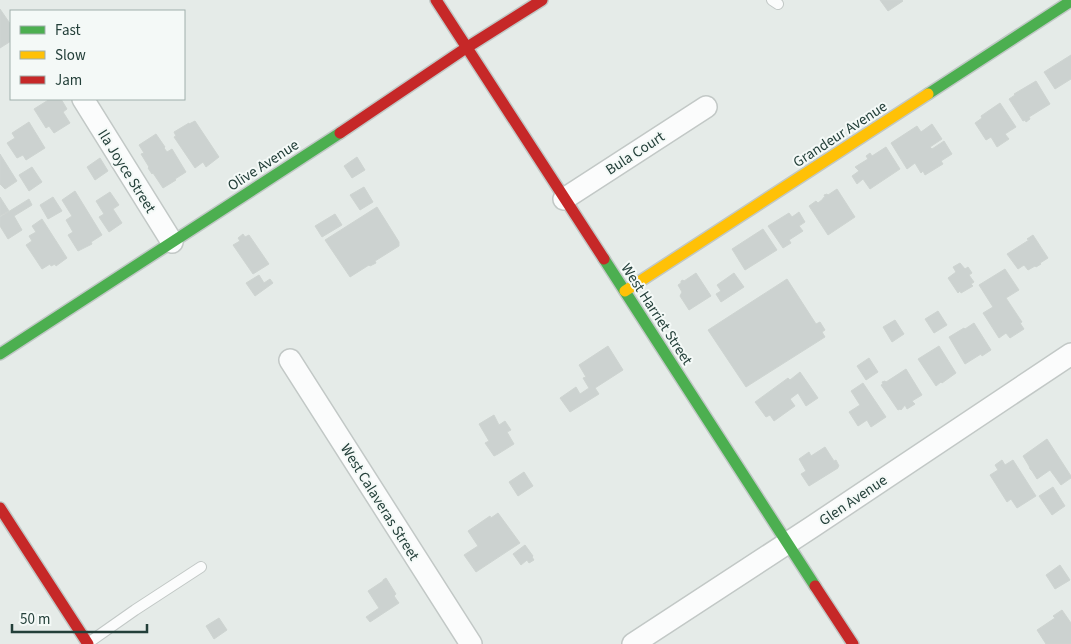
<svg xmlns="http://www.w3.org/2000/svg" width="1071" height="644" font-family="'Source Sans 3',sans-serif">
<style>
.building{fill:#ccd2d0;stroke:#ced4d1}
.lines{fill:none;stroke-linecap:round;stroke-linejoin:round}
.lane-casing{stroke:#c2c8c6;stroke-width:12}
.street-casing{stroke:#c2c8c6;stroke-width:24}
.fast-casing{stroke:#c1c8c6;stroke-width:14}
.slow-casing{stroke:#c1c8c6;stroke-width:14}
.jam-casing{stroke:#c1c8c6;stroke-width:14}
.lane{stroke:#fbfcfc;stroke-width:10}
.street{stroke:#fbfcfc;stroke-width:21}
.fast{stroke:#4caf50;stroke-width:11}
.slow{stroke:#ffc107;stroke-width:11}
.jam{stroke:#c62828;stroke-width:11}
.labels{text-anchor:middle;stroke-width:4;stroke-linejoin:round;paint-order:stroke}
.street-label{font-size:15px;fill:#233f39;stroke:#f4f9f7}
</style>
<rect width="100%" height="100%" fill="#e5ebe8"/>
<path class="building" d="M880,0H902L903,1L888,11Z
M0,9L11,25V41L0,48Z
M1071,55V79L1055,89L1044,72Z
M1036,81L1050,104L1029,117L1030,119L1026,122L1025,120L1023,121L1009,99L1015,95L1014,94Z
M50,99H61L67,109L63,112L70,123L54,133L49,126L46,128L34,109Z
M1000,103L1016,127L1005,134L1009,139L997,147L991,137L986,140L975,123L982,118L981,116Z
M195,121L219,157L206,167L203,162L195,168L174,137L176,136L174,132L189,123V124Z
M29,122L45,148L26,160L23,155L17,158L7,143L15,138L12,133Z
M932,124L942,139L930,147L932,149L944,141L952,154L941,161L943,164L925,175L923,171L921,173L915,163L907,169L891,143L917,126L921,132Z
M156,134L165,147L164,148L167,152L172,149L186,172L175,179L176,180L163,188L153,173L152,174L148,168L149,167L141,154L144,153L139,145Z
M886,147L900,169L870,189L863,179L857,184L852,176L859,171L855,167L868,159L866,156L870,153L872,156Z
M0,154L17,181L5,189L0,184Z
M357,157L365,170L352,178L344,166Z
M100,158L108,171L95,180L87,167Z
M32,167L42,182L29,191L19,175Z
M364,187L373,202L360,210L350,195Z
M837,189L855,217L828,235L809,206L816,201L818,203L823,199V198L825,197L824,195L827,194L828,195Z
M75,191L102,235L91,242L92,244L78,251L68,235L73,232L66,220L72,216L62,200Z
M110,192L119,205L113,209L122,223L109,232L99,217L104,214L96,201Z
M0,197L9,211L0,216Z
M53,197L62,211L48,219L40,205Z
M29,199L32,205L14,216L22,230L8,239L0,226V217Z
M377,207L399,242V246L375,261L376,263L370,266L369,265L350,277L325,240Z
M799,212L805,222L799,226L803,231L789,240L791,243L783,248L768,226L789,213L792,217Z
M335,214L342,225L322,237L315,226Z
M42,219L67,258L56,266L55,264L51,266L50,264L42,269L26,245L32,241L29,236L36,232L32,226Z
M763,229L777,250L745,270L732,249Z
M243,234L245,237L249,235L269,264L253,274L233,245L240,241L238,238Z
M1033,235L1048,258L1040,263L1041,264L1036,267L1035,266L1028,270L1024,265L1018,269L1007,254L1029,240L1027,239Z
M960,263L965,269L968,267L972,273L969,275L974,282L971,284L973,286L961,293L960,291L958,293L948,278L956,272L953,267Z
M1005,269L1019,290L1006,298L1022,322L1020,323L1024,329L1010,338L1006,333L999,338L983,313L993,307L979,285Z
M696,273L711,296L689,310L680,296L682,292L678,285L681,283V281L683,280L684,281Z
M734,273L744,287L721,302L716,294L721,291L717,285Z
M259,275L264,283L270,279L273,283L255,296L246,283Z
M787,279L816,324L820,322L825,330L822,332L825,337L746,387L708,330Z
M938,311L947,325L934,333L925,319Z
M895,320L904,334L892,342L883,327Z
M974,323L991,350L982,356L981,354L965,364L949,337L964,328L965,329Z
M608,346L623,370L595,388L599,394L570,412L560,398L576,387L580,394L589,388L583,378L586,377L579,365Z
M939,346L956,373L942,383L941,382L936,386L918,359Z
M869,358L878,372L866,380L857,366Z
M906,369L922,395L912,401L915,404L907,409L905,405L901,410L900,409L898,410L881,385L883,384L882,382L885,381L886,382Z
M800,372L818,398L806,406L798,393L790,399L795,406L774,421L770,415L766,417L755,402L788,378L790,380Z
M863,383L886,417L871,427L867,420L858,426L849,412L860,405L851,391Z
M494,415L499,425L505,421L511,430L507,432L514,444L498,454L494,456L485,443L489,441L479,424Z
M1047,439L1071,476V478L1061,485L1050,470L1037,479L1032,471L1030,469L1029,466L1023,456Z
M825,447L834,461L836,460L839,466L838,467V468L809,486L801,474L806,471L799,459L809,452L811,456Z
M1002,460L1005,465L1013,460L1036,496L1017,508L1011,499L1007,502L990,475L998,470L995,465Z
M524,472L533,486L518,496L509,482Z
M1053,487L1065,506L1052,515L1039,496Z
M498,513L520,543L476,572L464,555L478,546L468,531L490,516L491,518Z
M525,545L533,556L532,557L534,560L529,563L527,560L521,565L513,554Z
M1060,565L1070,580L1055,589L1046,575Z
M386,578L396,594L394,596L399,603L370,622L366,617L379,608L368,591L383,581V580Z
M1062,610L1071,623V644H1046L1037,630L1055,618L1053,616Z
M219,618L227,630L214,639L206,626Z"/>
<g class="lines">
<g class="lane-casing">
<path id="lane" d="M772,0L778,4
M88,643L135,610L201,567"/>
</g>
<g class="street-casing">
<path id="street" d="M83,99L172,242
M564,199L706,107
M290,360L471,644
M633,644L812,527L1071,354"/>
</g>
<g class="fast-casing">
<path id="fast" d="M928,94L1071,1
M604,259L815,586
M0,354L340,133"/>
</g>
<g class="slow-casing">
<path id="slow" d="M625,291L928,94"/>
</g>
<g class="jam-casing">
<path id="jam" d="M436,0L604,259
M340,133L466,48L542,0
M0,508L88,644
M815,586L853,644"/>
</g>
<use href="#lane" class="lane"/>
<use href="#street" class="street"/>
<use href="#fast" class="fast"/>
<use href="#slow" class="slow"/>
<use href="#jam" class="jam"/>
</g>
<g class="labels">
<g class="street-label">
<text transform="translate(840 134) rotate(-33)" y="5">Grandeur Avenue</text>
<text transform="translate(635 153) rotate(-33)" y="5">Bula Court</text>
<text transform="translate(263 165) rotate(-33)" y="5">Olive Avenue</text>
<text transform="translate(127 171) rotate(58)" y="5">Ila Joyce Street</text>
<text transform="translate(657 314) rotate(57)" y="5">West Harriet Street</text>
<text transform="translate(853 500) rotate(-34)" y="5">Glen Avenue</text>
<text transform="translate(380 502) rotate(58)" y="5">West Calaveras Street</text>
</g>
</g>
<rect x="10" y="10" width="175" height="90" fill="#f4f9f7" stroke="#a0afab"/>
<rect x="20" y="26" width="25" height="8" fill="#4caf50" stroke="#a0afab"/>
<text x="55" y="35" font-size="15" fill="#233f39">Fast</text>
<rect x="20" y="51" width="25" height="8" fill="#ffc107" stroke="#a0afab"/>
<text x="55" y="60" font-size="15" fill="#233f39">Slow</text>
<rect x="20" y="76" width="25" height="8" fill="#c62828" stroke="#a0afab"/>
<text x="55" y="85" font-size="15" fill="#233f39">Jam</text>
<path d="M12 624v8h135v-8" fill="none" stroke="#233f39" stroke-width="2.5"/>
<text x="20" y="624" font-size="15" fill="#233f39" stroke="#f4f9f7" stroke-width="4" paint-order="stroke">50 m</text>
</svg>
